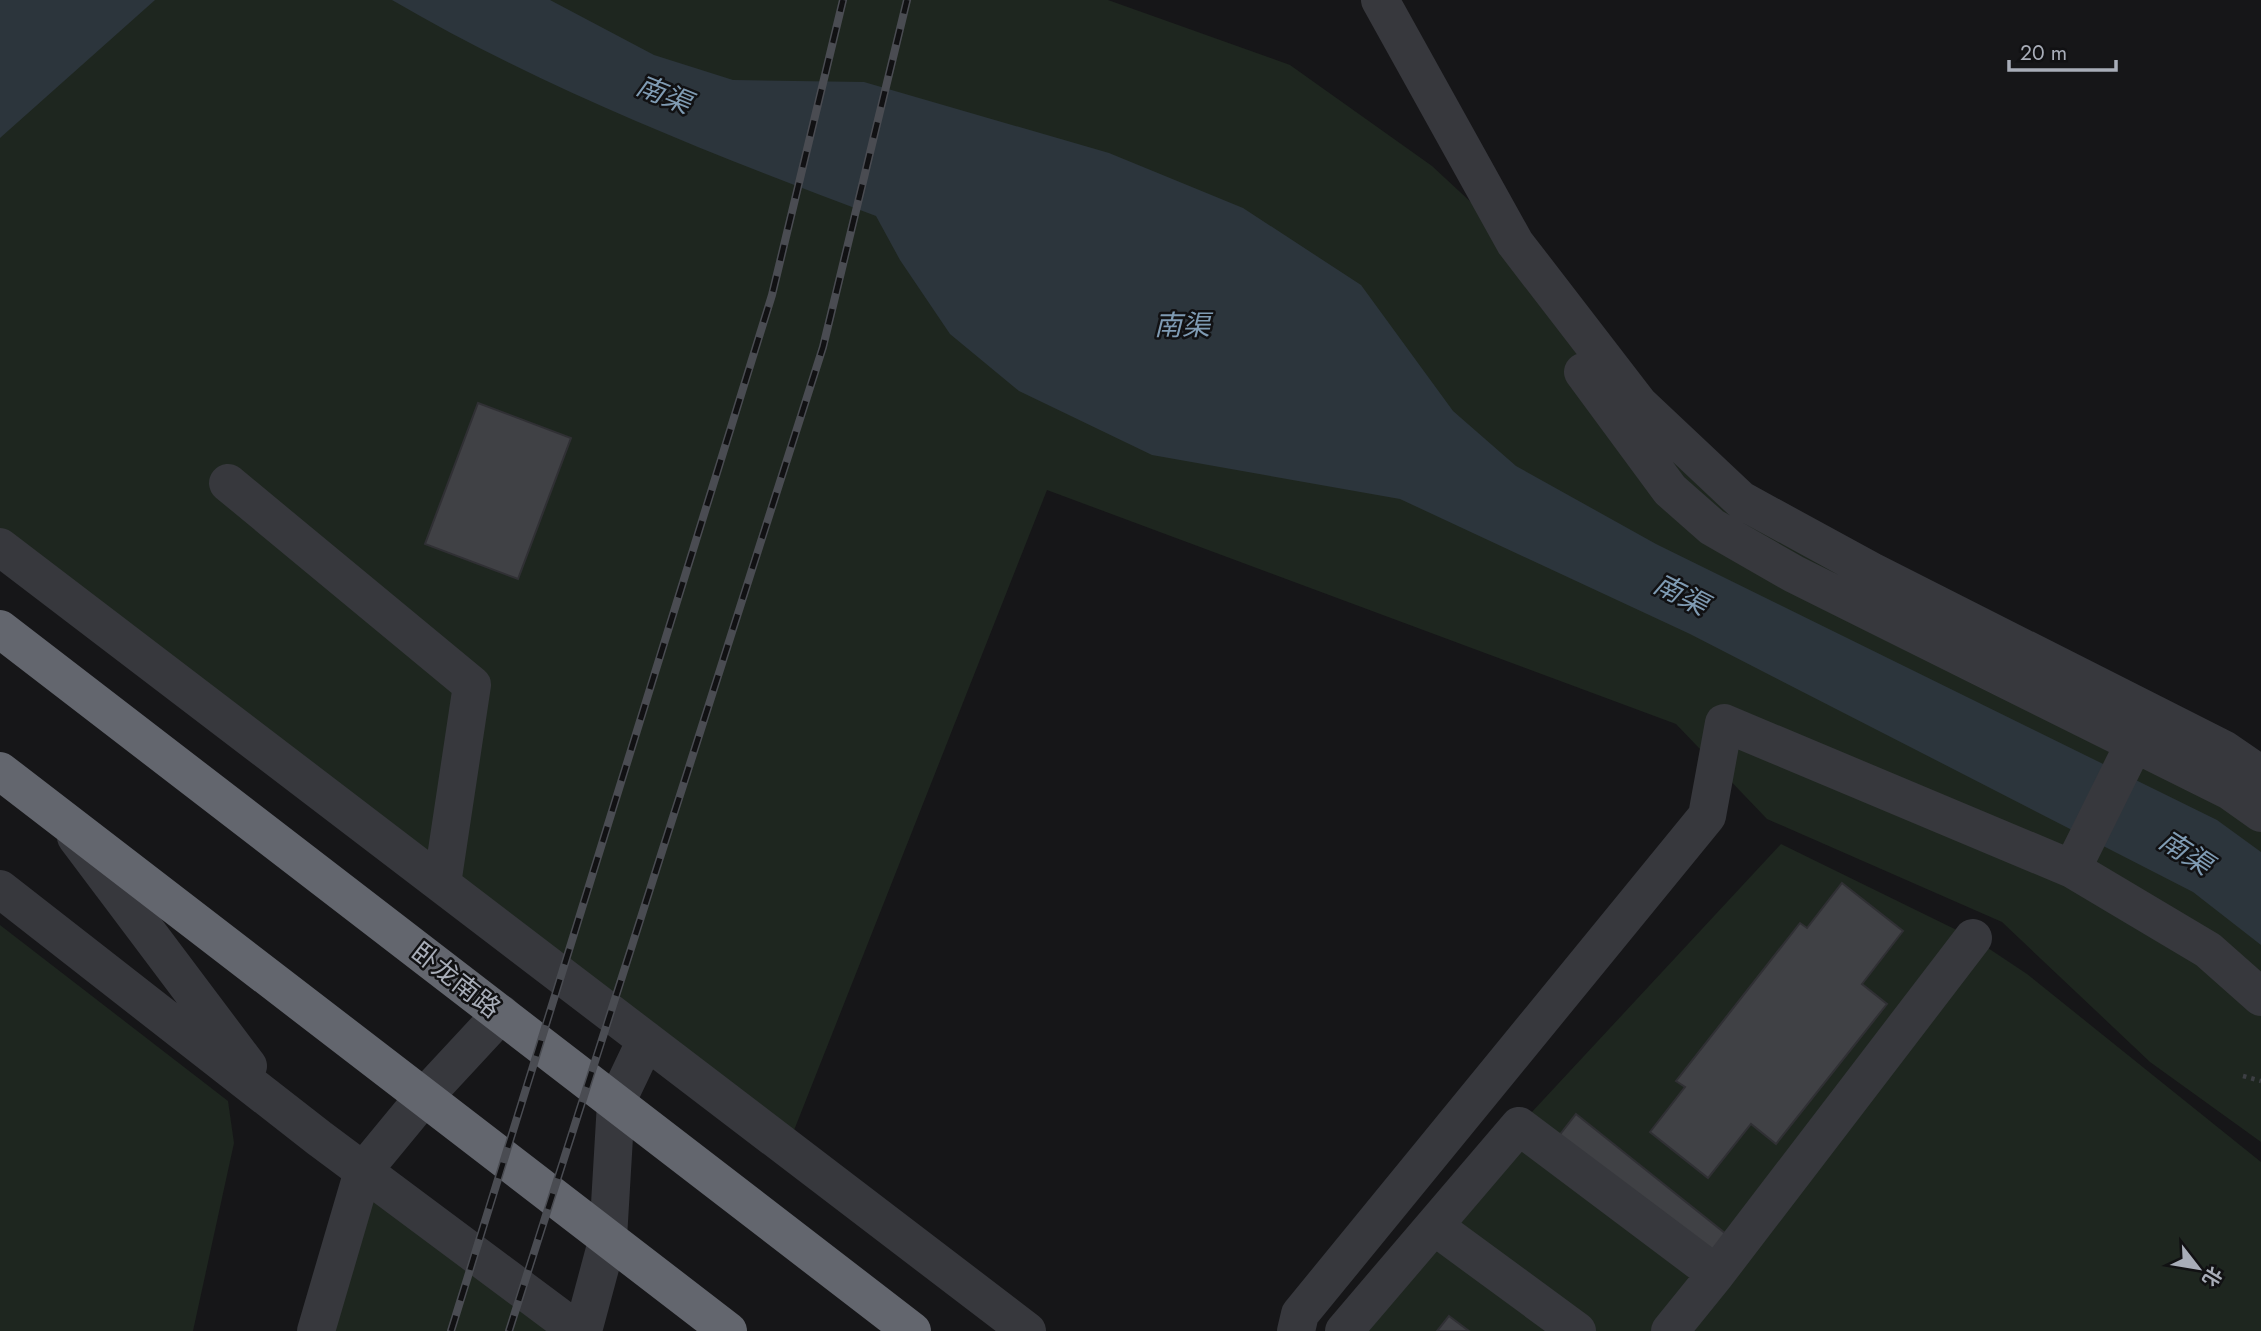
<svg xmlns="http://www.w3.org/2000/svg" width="2261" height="1331" font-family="Jost,'Noto Sans SC',sans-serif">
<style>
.green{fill:#1e261f}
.water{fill:#2c353c}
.building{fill:#404145;stroke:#303034;stroke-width:2}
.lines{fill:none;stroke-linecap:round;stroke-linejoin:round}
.path{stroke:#3d3f44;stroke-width:4.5;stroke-dasharray:3.5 5;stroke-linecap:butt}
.minor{stroke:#37383d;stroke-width:38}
.highway{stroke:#63666e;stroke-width:38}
.rail-casing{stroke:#4a4c52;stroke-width:8}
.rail{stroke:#111113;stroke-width:5;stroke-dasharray:16;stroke-linecap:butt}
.labels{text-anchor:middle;stroke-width:5;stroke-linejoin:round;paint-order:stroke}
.street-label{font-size:26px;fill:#a8adb8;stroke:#111113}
.water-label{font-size:28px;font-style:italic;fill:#7f9bb3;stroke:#111113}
</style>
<rect width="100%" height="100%" fill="#161618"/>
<path class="green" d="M0,0H1108L1290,65L1432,166L1515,243L1741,500L2261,775V1142L2150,1062L2002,922L1767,819L1676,724L1047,490L787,1148L0,547Z
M1781,844L1973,938L2027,974L2261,1162V1331H1344L1519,1126Z
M0,925L228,1101L234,1143L193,1331H0Z
M363,1171L578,1331H316Z"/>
<path class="water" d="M0,0H155L0,138Z
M392,0H550L654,55L733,80L864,82L1109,153L1243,208L1361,285L1453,411L1516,466L1656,544L2217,820L2261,852V945L2193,892L1690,634L1400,499L1152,455L1019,391L950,334L900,260L876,216C711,154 544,89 392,0Z"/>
<path class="building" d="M478,403L571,438L518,579L425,544Z
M1842,883L1903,931L1862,984L1887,1004L1776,1144L1751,1124L1708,1178L1650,1132L1685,1087L1676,1081L1800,923L1807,928Z
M1576,1114L1726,1234L1708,1256L1558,1137Z
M1449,1316L1469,1331H1437Z"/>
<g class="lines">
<path class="path" d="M2243,1076L2261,1081"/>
<path class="minor" d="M1380,0L1515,243L1639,404L1741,500L1871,571L2225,750L2261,775
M1583,372L1670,490L1712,527L1794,574L2230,791L2261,813
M228,483L472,685L442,884
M0,547L1027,1331
M76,837L248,1066
M2072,869L2134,744
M0,889L319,1138L578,1331
M1434,1226L1577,1331
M316,1331L363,1171L424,1097L501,1014
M583,1331L608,1238L616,1103L646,1040
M1296,1331L1300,1314L1707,816L1724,723L2072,869L2208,950L2261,997
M1344,1331L1519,1126L1716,1274L1973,938
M1670,1331L1716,1274"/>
<path class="highway" d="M0,629L912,1331
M0,771L728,1331"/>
<g class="rail-casing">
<path id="rail" d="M451,1331L772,295L843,0
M509,1331L823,347L907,0"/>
</g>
<use href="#rail" class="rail"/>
</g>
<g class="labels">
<g class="street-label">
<text transform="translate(456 980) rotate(38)" y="9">卧龙南路</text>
</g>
<g class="water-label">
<text transform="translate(664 94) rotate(22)" y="10">南渠</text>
<text x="1182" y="335">南渠</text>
<text transform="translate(1681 594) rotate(27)" y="10">南渠</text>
<text transform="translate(2186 852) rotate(33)" y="10">南渠</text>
</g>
</g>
<g transform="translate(2198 1268) rotate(121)" stroke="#111113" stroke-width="5" paint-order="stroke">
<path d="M0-5L12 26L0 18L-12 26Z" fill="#a8adb8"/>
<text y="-10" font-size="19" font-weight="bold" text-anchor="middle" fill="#a8adb8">北</text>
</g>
<path d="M2009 60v10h107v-10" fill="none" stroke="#a8adb8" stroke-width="3.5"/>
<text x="2020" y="60" font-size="21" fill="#a8adb8" stroke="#111113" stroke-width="5" paint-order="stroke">20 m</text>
</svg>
